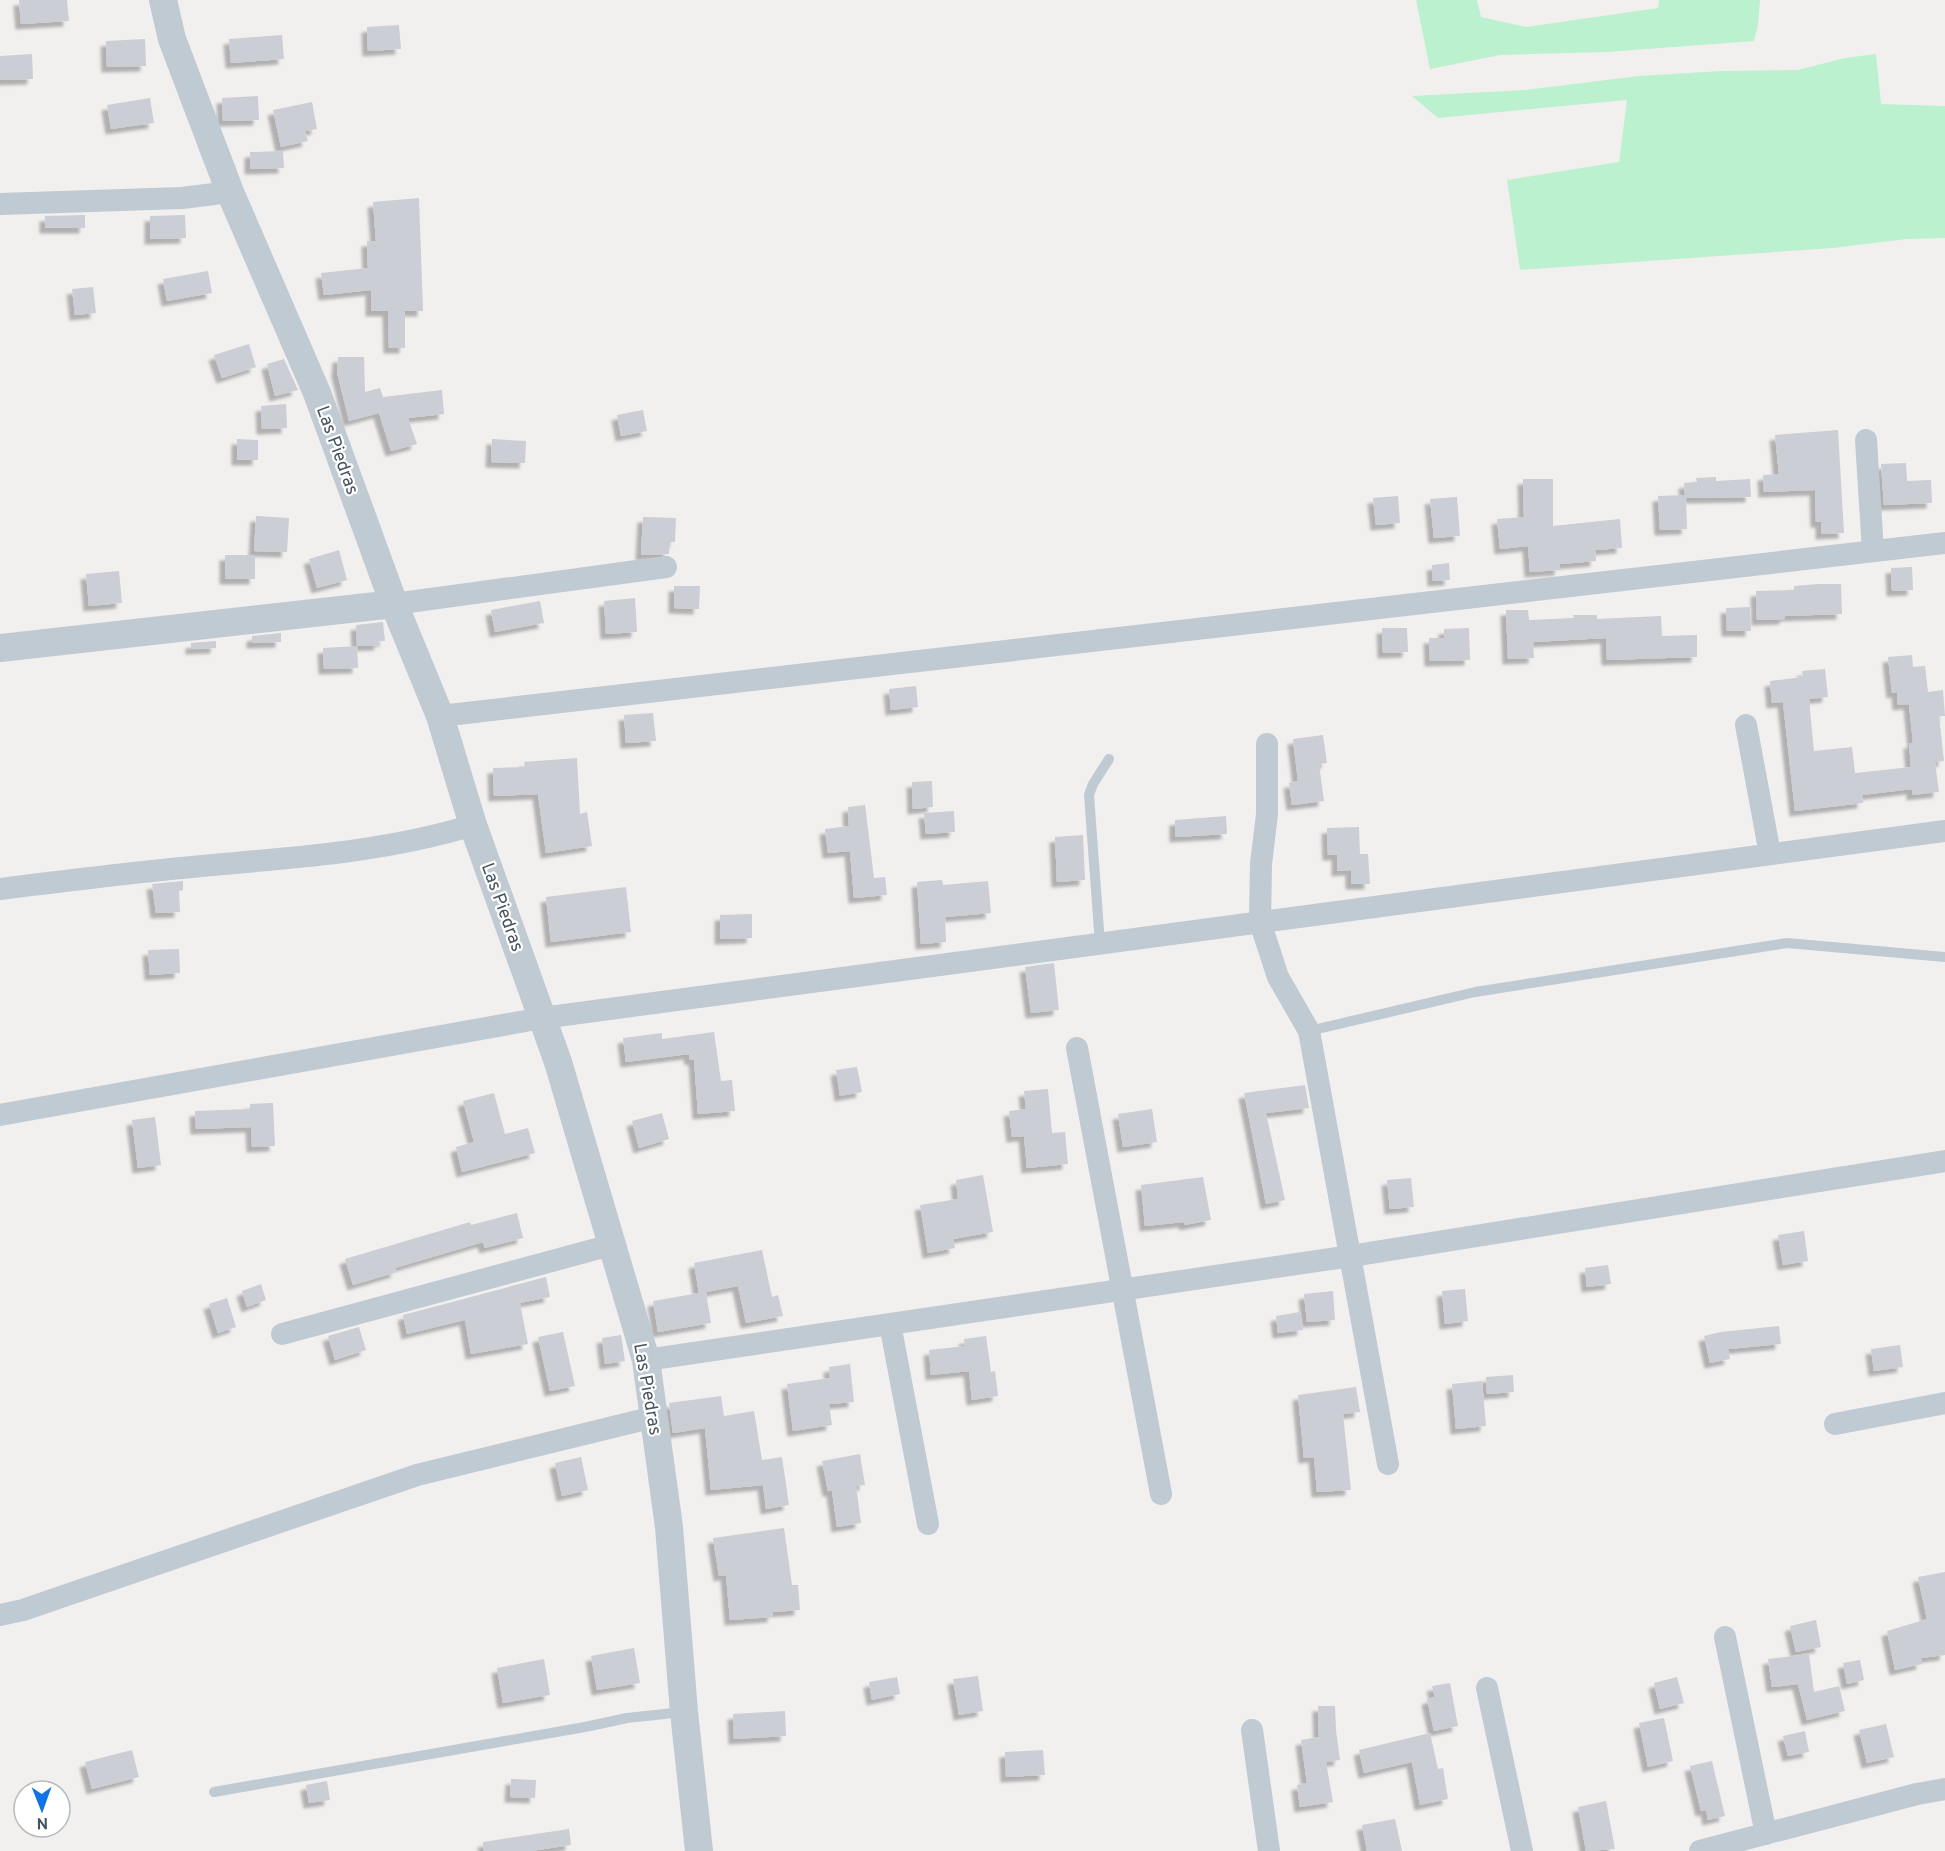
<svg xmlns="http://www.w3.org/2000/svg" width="1945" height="1851" font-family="Overpass,sans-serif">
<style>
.green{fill:#bcf1cf}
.building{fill:#cbced4;filter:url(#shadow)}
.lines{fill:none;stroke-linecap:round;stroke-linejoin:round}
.service{stroke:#bfcad2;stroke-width:10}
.minor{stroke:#bfcad2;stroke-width:22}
.tertiary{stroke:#bfcad2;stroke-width:28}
.labels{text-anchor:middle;stroke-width:4.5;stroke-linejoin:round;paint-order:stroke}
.street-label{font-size:18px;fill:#46535d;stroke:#fff}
</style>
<defs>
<filter id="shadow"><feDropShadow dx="-5.5" dy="5.5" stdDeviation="1.5" flood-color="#0004"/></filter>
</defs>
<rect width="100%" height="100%" fill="#f2efef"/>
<path class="green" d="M1416,0H1477L1481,17L1526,27L1658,8L1659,0H1760L1758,25L1754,41L1607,52L1500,55L1430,69Z
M1876,54L1881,104L1945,106V238L1907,239L1833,248L1520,270L1507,180L1619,162L1627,100L1438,118L1412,96L1525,90L1639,76L1722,71L1798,70L1845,58Z"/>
<path class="building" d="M19,0H67L69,21L21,24Z
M399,25L401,49L368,51L367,27Z
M282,35L284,59L231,63L229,39Z
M145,39L146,66L107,67L106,41Z
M32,54L33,79L0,80V56Z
M258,96L259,120L223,121L222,98Z
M150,98L154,123L111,129L107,105Z
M312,102L317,129L305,131L308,141L281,147L273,110Z
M283,151L284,168L250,169V152Z
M419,198L423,311H405V348H389L388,311H371V290L324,295L321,273L368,268L367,241H376L373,202Z
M85,215V228H45V216Z
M185,215L186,238L150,239V216Z
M208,271L212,293L167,301L163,279Z
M93,287L96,313L75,315L72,289Z
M249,344L256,367L222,378L214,355Z
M338,357H364L365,392L380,388L383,397L442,390L444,414L408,418L417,444L391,451L379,413L349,421L337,372Z
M284,359L298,390L275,396L267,364Z
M286,404L287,428L262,429L261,406Z
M643,410L647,431L621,436L617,415Z
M1838,430L1844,533L1821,534V522H1816L1815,490L1764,492L1763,475L1779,474L1775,435Z
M237,439L258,440V460H237Z
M492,439L526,441L525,463L491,462Z
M1906,463L1907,481L1931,480L1932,503L1884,505L1881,464Z
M1716,477V481L1750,479L1751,497L1686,498L1687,529L1660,530L1658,496L1685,495L1684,483L1697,482L1696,478Z
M1523,479H1553V526L1620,519L1622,548L1595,550L1596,561L1560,564V570L1530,572L1528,546L1500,549L1497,519L1524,517Z
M1398,496L1400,523L1376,525L1373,498Z
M1457,497L1460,536L1434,538L1430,499Z
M256,516L289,518L287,552L254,551Z
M643,517L676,518L675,542H670L669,554L641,555Z
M339,550L347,580L317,588L309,559Z
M225,555H255V579H225Z
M1449,563L1450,580L1433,581L1432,565Z
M1912,567L1913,590L1892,591L1891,568Z
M119,571L122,603L89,606L86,574Z
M1818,584H1841L1842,614L1785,616V619L1757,620L1756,591L1794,590V586Z
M674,586H700L699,609L674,608Z
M635,598L637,632L606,634L604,601Z
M540,601L544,623L495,632L491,610Z
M1750,607L1751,631H1727L1726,608Z
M1506,610H1528L1529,620L1574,618L1573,615H1597V619L1661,616L1662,636L1697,635V657L1607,660L1606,638L1533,642L1534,658L1508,659Z
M383,622L385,641H379L380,645L357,646L356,625Z
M1382,628H1407L1408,652L1383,653Z
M1469,628L1470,660L1430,661L1429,638H1444V629Z
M281,633V642L252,643V636Z
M216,641V648L191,649V643Z
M357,646L358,668L324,669L323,648Z
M1912,655L1913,667L1925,666L1928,692L1943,690L1945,716H1939L1944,761L1935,762L1939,792L1912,795V789L1862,795L1863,803L1795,811L1783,702L1772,703L1770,681L1803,677L1802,671L1825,669L1828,697L1809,699L1814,751L1852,747L1855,773L1911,767L1909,743H1913L1909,704L1898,705L1897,692L1892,693L1888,657Z
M916,686L918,707L891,710L889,689Z
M653,713L656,741L626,743L624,715Z
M1323,735L1327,763L1319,764L1324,801L1292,805L1289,783L1298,781L1293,739Z
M577,758L580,814L587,812L592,846L546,853L538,794L494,796L493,768L525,767L524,762Z
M932,781L933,807L913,809L912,782Z
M865,805L874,878L885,877L887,895L854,898L850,851L828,853L825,829L849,826L848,807Z
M954,811L955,832L926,834L924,813Z
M1226,816L1227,834L1175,837V820Z
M1359,827L1360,854H1368L1370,884H1351V870L1337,871V855H1328L1327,828Z
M1083,835L1085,880L1057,882L1055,837Z
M942,880L943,885L988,881L991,913L945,917L946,942L921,944L917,882Z
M183,881V890L179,891L180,912L156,913L152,884Z
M626,887L631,932L551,942L546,897Z
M752,914V938L720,939V915Z
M179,949L180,973L150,975L148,950Z
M1054,963L1059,1010L1031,1013L1025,967Z
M714,1032L721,1081L732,1080L735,1111L698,1114L694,1059L690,1060L689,1054L626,1062L623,1038L662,1033V1039Z
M857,1067L862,1092L840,1096L836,1070Z
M1305,1085L1309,1108L1266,1113L1285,1200L1266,1204L1244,1093Z
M1048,1089L1052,1133L1065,1132L1068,1164L1027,1168L1024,1136L1012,1137L1009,1111L1026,1109L1024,1091Z
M494,1093L505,1134L528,1128L535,1153L462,1172L456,1147L474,1142L463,1101Z
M273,1103L275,1146L252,1147L251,1127L196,1129L195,1111L250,1109V1104Z
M1152,1109L1157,1142L1123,1147L1118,1114Z
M662,1113L669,1139L639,1148L632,1121Z
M155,1117L161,1165L138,1168L132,1120Z
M983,1175L993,1232L953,1239L955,1248L928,1253L920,1205L958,1199L956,1180Z
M1203,1177L1211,1220L1185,1225L1184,1222L1145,1226L1141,1185Z
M1411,1178L1414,1207L1390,1209L1387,1180Z
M517,1213L523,1238L485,1248L483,1242L395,1268L397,1272L353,1285L345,1259L470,1222L471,1225Z
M1804,1231L1808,1261L1783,1265L1778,1235Z
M762,1250L772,1297L778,1295L783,1316L746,1323L738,1286L706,1292L711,1323L658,1332L653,1301L699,1293L694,1263Z
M1608,1265L1611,1284L1587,1287L1585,1268Z
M546,1277L550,1297L520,1303L528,1344L471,1354L465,1320L407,1334L403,1315Z
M261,1284L266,1300L247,1307L242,1291Z
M1465,1289L1468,1321L1445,1324L1442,1291Z
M1333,1291L1335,1320L1307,1322L1304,1294Z
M227,1298L236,1327L218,1333L209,1304Z
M1300,1312L1303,1330L1278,1333L1276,1316Z
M1779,1326L1781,1344L1728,1349L1730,1359L1710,1363L1704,1336L1721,1332Z
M359,1327L366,1350L335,1360L328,1336Z
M563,1332L575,1386L550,1391L538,1337Z
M621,1335L625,1361L605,1364L602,1338Z
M986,1336L991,1372L995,1371L998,1396L972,1400L969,1371L931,1375L929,1350L965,1346L964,1339Z
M1900,1345L1903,1367L1874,1371L1871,1349Z
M850,1364L854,1402L829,1404L832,1425L793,1431L787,1384L830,1378L829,1367Z
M1513,1375L1514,1392L1487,1394L1486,1377Z
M1482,1381L1486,1426L1456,1429L1452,1384Z
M1356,1387L1360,1412L1343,1414L1351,1490L1317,1492L1314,1457L1304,1458L1298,1395Z
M721,1396L724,1416L754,1411L762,1460L782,1457L789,1505L766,1509L763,1485L711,1490L705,1428L673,1433L669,1403Z
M860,1454L865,1485L856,1486L861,1523L837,1527L832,1491H828L822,1461Z
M581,1457L588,1490L562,1496L555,1463Z
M784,1528L792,1585H798L800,1610L773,1612V1617L730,1620L726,1575L719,1576L713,1538Z
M1945,1572V1655L1921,1658L1922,1664L1895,1670L1887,1631L1927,1619L1918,1577Z
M1816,1620L1821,1647L1796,1652L1790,1626Z
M634,1648L640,1683L597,1690L591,1656Z
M1809,1654L1814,1692L1839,1686L1845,1711L1807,1720L1798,1684L1772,1687L1768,1659Z
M544,1659L550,1695L503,1703L497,1668Z
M1860,1660L1864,1680L1847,1684L1843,1663Z
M978,1676L983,1711L959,1715L953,1679Z
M897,1677L900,1694L872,1700L869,1682Z
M1677,1677L1684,1703L1660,1709L1654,1683Z
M1450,1683L1458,1726L1434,1731L1427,1699L1435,1697L1432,1686Z
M1318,1706H1335L1336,1730L1340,1760L1326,1762L1333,1802L1300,1807L1297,1785L1307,1783L1301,1740L1319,1737Z
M785,1711L786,1736L734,1739L733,1714Z
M1664,1718L1673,1761L1648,1767L1639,1723Z
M1886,1724L1894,1757L1867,1763L1859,1730Z
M1805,1731L1809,1752L1788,1756L1783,1736Z
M1430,1733L1438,1769L1443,1768L1448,1799L1420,1805L1412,1762L1364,1773L1359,1750Z
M132,1750L139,1777L92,1789L85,1762Z
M1043,1750L1045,1775L1006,1777L1005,1752Z
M1712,1761L1725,1816L1708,1820L1706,1810L1701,1811L1690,1766Z
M511,1779L536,1780L535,1798L510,1797Z
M327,1781L330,1800L309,1803L306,1785Z
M1606,1801L1615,1849L1586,1851L1578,1807Z
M1395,1819L1402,1851H1367L1362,1825Z
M569,1829L571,1845L531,1851H484L483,1842Z"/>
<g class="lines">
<path class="service" d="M1100,944L1089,795L1093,784L1109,759
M1309,1031L1475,992L1787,943L1945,957
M214,1792L585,1727L627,1718L683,1712"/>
<path class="minor" d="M0,204L182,198L230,192
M1866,440L1873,551
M394,604L666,567
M440,716L1945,543
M1746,725L1770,854
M1267,744V814L1261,864L1260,922L1278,977L1309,1031L1388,1464
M0,889C71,880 142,871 213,865C300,857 389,851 473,825
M1077,1048L1161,1494
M0,1115L542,1018L1945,831
M890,1324L928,1524
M282,1334L611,1245
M646,1360L1351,1256L1945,1161
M1835,1424L1945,1403
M0,1615L23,1610L417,1475L654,1417
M1725,1637L1766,1834
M1487,1688L1522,1851
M1252,1730L1269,1851
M1700,1851L1917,1794L1945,1789"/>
<path class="tertiary" d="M163,0L172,39L230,192L317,393L394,604L440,716L473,825L558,1062L646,1360L669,1527L684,1712L699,1851
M0,648L394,604"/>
</g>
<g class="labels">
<g class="street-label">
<text transform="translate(338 450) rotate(70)" y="6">Las Piedras</text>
<text transform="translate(503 907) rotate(70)" y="6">Las Piedras</text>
<text transform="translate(648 1389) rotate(80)" y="6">Las Piedras</text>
</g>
</g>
<g transform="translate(42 1809) rotate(179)"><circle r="28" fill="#ffffff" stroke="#b5babe" stroke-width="1.5"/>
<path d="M0-4.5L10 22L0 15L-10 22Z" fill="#1273e9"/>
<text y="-9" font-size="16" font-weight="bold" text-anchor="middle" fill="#46535d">N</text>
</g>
</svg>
